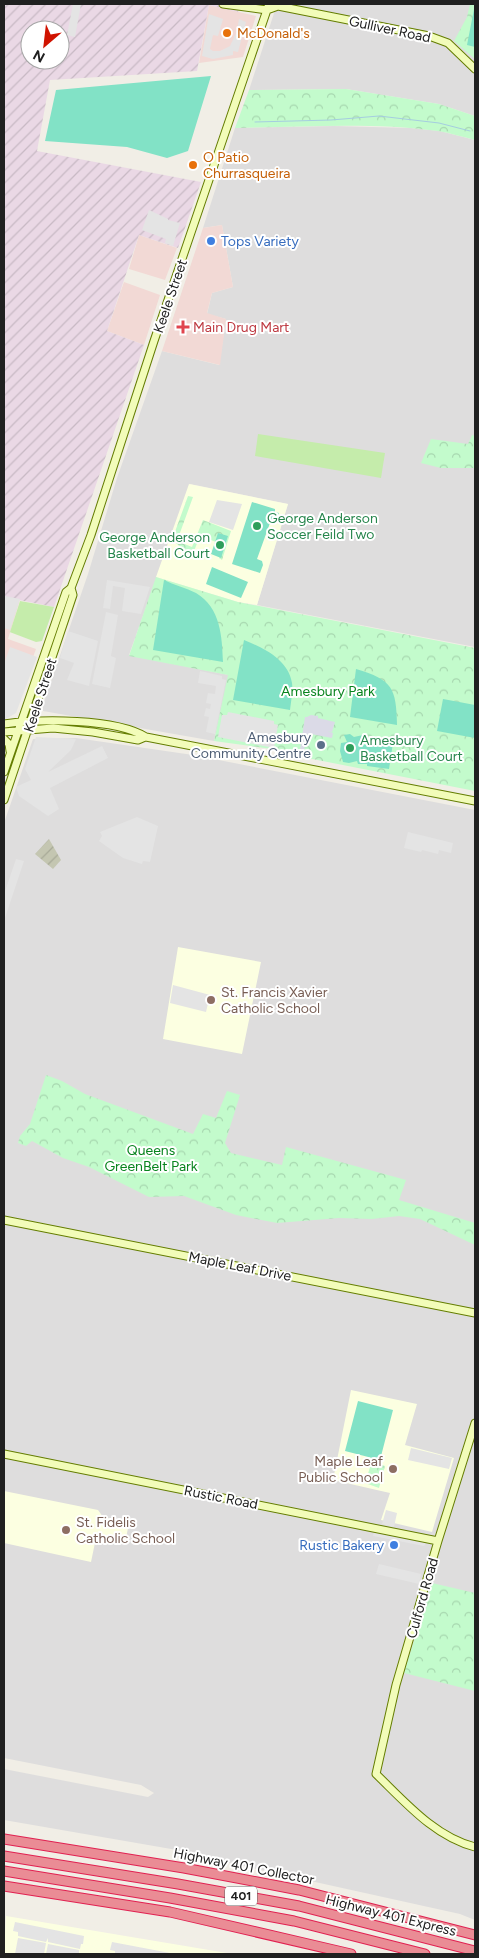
<svg xmlns="http://www.w3.org/2000/svg" width="479" height="1958" font-family="Figtree,sans-serif">
<style>
.residential{fill:#dedddd}
.commercial{fill:#f2d9d5}
.industrial{fill:url(#industrial-furrows);fill-rule:evenodd}
.education{fill:#fcffe1}
.construction{fill:url(#construction-furrows)}
.grass{fill:#c5ecab}
.park{fill:url(#park-crowns)}
.pitch{fill:#82e2c6}
.parking{fill:#e4e4e4}
.plaza{fill:#dbdae7}
.lines{fill:none;stroke-linecap:round;stroke-linejoin:round}
.stream{stroke:#a5cde0;stroke-width:1}
.secondary-casing{stroke:#647d01;stroke-width:9}
.highway-casing{stroke:#e12151;stroke-width:11}
.secondary{stroke:#f2fcb9;stroke-width:7}
.highway{stroke:#ea8c95;stroke-width:9}
.food-dot{fill:#e8710a;stroke:#fff;stroke-width:2}
.shop-dot{fill:#3f7fe0;stroke:#fff;stroke-width:2}
.health-dot{fill:#e0444e;stroke:#fff;stroke-width:2}
.leisure-dot{fill:#2e9e5b;stroke:#fff;stroke-width:2}
.service-dot{fill:#5c6f8a;stroke:#fff;stroke-width:2}
.education-dot{fill:#8d6e63;stroke:#fff;stroke-width:2}
.labels{text-anchor:middle;stroke-width:4;stroke-linejoin:round;paint-order:stroke}
.shield{fill:#fff;stroke:#636363;stroke-width:1}
.shield-label{font-size:12px;font-weight:bold;fill:#202020}
.street-label{font-size:14px;fill:#202020;stroke:#fff}
.food-label{font-size:14px;fill:#c56008;stroke:#fff;text-anchor:start}
.shop-label{font-size:14px;fill:#366cbe;stroke:#fff;text-anchor:start}
.health-label{font-size:14px;fill:#be3a42;stroke:#fff;text-anchor:start}
.leisure-label{font-size:14px;fill:#27864d;stroke:#fff;text-anchor:start}
.park-label{font-size:14px;fill:#08841e;stroke:#fff}
.service-label{font-size:14px;fill:#4e5e75;stroke:#fff;text-anchor:end}
.education-label{font-size:14px;fill:#785e54;stroke:#fff;text-anchor:start}
</style>
<defs>
<pattern id="industrial-furrows" width="10" height="10" patternUnits="userSpaceOnUse" patternTransform="scale(1.25)"><rect width="10" height="10" fill="#ead8e5"/><path d="M-1 1l2-2M0 10L10 0M9 11l2-2" fill="none" stroke="#c8b9c4"/></pattern>
<pattern id="construction-furrows" width="10" height="10" patternUnits="userSpaceOnUse" patternTransform="scale(1.25)"><rect width="10" height="10" fill="#c4c6b1"/><path d="M-1 1l2-2M0 10L10 0M9 11l2-2" fill="none" stroke="#a8aa98"/></pattern>
<pattern id="park-crowns" width="20" height="18" patternUnits="userSpaceOnUse" patternTransform="scale(1.25)"><rect width="20" height="18" fill="#c3fbcc"/><path d="M2 6a3 3 0 1 1 6 0M12 15a3 3 0 1 1 6 0" fill="none" stroke="#a7d7af"/></pattern>
</defs>
<rect width="100%" height="100%" fill="#f1eee6"/>
<path class="residential" d="M277,4H475V116L439,104L346,89L249,90Z
M334,126L411,128L440,131L475,140V647L257,605L288,504L190,484L129,655L229,675L214,741L43,711V705L88,574L117,478L162,351L219,365L226,319L207,314L212,293L233,287L222,225L203,228L235,128Z
M76,738L193,755L475,810V1920L460,1914L198,1856L177,1850L4,1820V1769L148,1797L154,1793L141,1785L4,1758V823L33,739Z"/>
<path class="commercial" d="M209,5L256,16L243,57L199,63Z
M222,225L233,287L212,293L207,313L226,319L220,365L162,351L203,228Z
M139,235L177,248L165,280L129,269Z
M124,282L160,295L144,345L107,331Z
M4,597L20,599L8,639L36,649L11,716H4Z"/>
<path class="industrial" d="M4,4H240L238,12L209,5L197,71L50,80L37,151L201,182L178,248L139,235L107,331L144,345L54,607L4,597ZM30,30H60V60H30Z"/>
<path class="education" d="M189,484L288,504L257,605L238,602L156,577Z
M178,947L261,962L242,1054L163,1039Z
M351,1390L417,1404L405,1445L454,1458L432,1532L381,1520L390,1493L333,1480Z
M4,1491L98,1510L103,1517L129,1523L125,1543L96,1538L91,1562L4,1543Z
M6,1916L233,1954H4Z"/>
<path class="construction" d="M49,839L61,860L53,869L35,854Z"/>
<path class="grass" d="M258,434L385,453L381,478L255,456Z
M20,601L54,607L42,641L36,642L7,631L10,632Z"/>
<path class="park" d="M470,4H475V59L454,41L467,17Z
M346,89L439,104L475,116V140C463,137 450,133 438,131C373,122 301,127 235,128L249,90Z
M472,435L475,436V468H441L421,463L431,439L468,444Z
M188,496L193,497L177,541L192,547L203,520L231,531L222,560L219,558L224,545L200,536L192,556L172,540Z
M156,577L238,602L475,648V791L292,755L293,752L214,741L228,675L129,656Z
M46,1075L62,1081L85,1094L193,1134L203,1114L216,1118L227,1091L240,1095L225,1143L231,1153L282,1165L286,1147L406,1180L399,1200L475,1223V1245L420,1219L399,1216L372,1219L339,1218L277,1223L236,1215L184,1196L149,1197L89,1167L63,1158L32,1141L26,1146L18,1143L20,1136L30,1124Z
M372,1461L385,1466L379,1488L365,1483Z
M432,1583L475,1593V1691L404,1673Z"/>
<path class="pitch" d="M475,4V47L467,45Z
M211,76L188,151L167,158L127,147L45,141L56,90Z
M252,502L275,509V512L279,513L276,520L270,523L257,559L262,561L263,565L260,573L232,564Z
M218,533L228,536L221,558L211,554Z
M212,567L248,582L241,598L206,584Z
M164,580C174,585 186,588 196,593C221,608 222,637 223,662L153,650Z
M244,640C263,648 288,659 292,683C293,691 291,702 290,710L233,700Z
M356,669C393,680 396,688 397,725L350,717Z
M443,699L475,705V738L437,731Z
M350,734L354,737L363,735L365,737V741L362,744L370,746L371,739L393,743L389,769L367,766V764H358L357,761L349,763L343,762L340,751L341,743L347,742L344,735Z
M358,1401L393,1410L380,1460L345,1451Z"/>
<path class="parking" d="M73,4H81L75,37L67,35Z
M209,14L223,19L218,36L213,35L210,49L213,51H220L230,46L237,31L239,19L246,22L238,52L233,51V55L213,59L202,56Z
M149,210L168,219V220L180,223L173,246L165,243L166,239L142,230Z
M217,500L242,504L233,530L209,522Z
M107,580L150,587L141,614L122,611L125,588L113,586L110,609L103,608Z
M5,596L20,599L10,630L4,628Z
M106,612L118,615L111,656L116,658L110,688L92,684Z
M68,631L98,641L89,686L67,680L74,663L60,658Z
M10,647L37,657L16,713L4,720V664Z
M200,671L222,676V679L226,680L215,734L206,732L209,717L204,716L206,708L210,709L211,704L206,703L208,693L215,694L216,686L198,683Z
M228,712L274,721V724L278,725L274,748L218,737L222,715H227Z
M36,737L76,739L71,750L48,772L102,746L108,758L50,788L59,809L48,816L19,796L16,787L31,780L25,769Z
M137,817L158,826L150,862L143,861L142,864L123,858L99,841L102,836L100,832Z
M408,832L453,843L451,853L439,850L438,854L422,850L421,852L404,848Z
M16,859L24,861L4,921V894Z
M173,985L210,995L206,1012L170,1003Z
M411,1448L452,1458L449,1469L408,1460Z
M386,1510L397,1513L394,1527L382,1524Z
M374,1532L427,1542L424,1546L373,1536Z
M379,1564L421,1574L419,1584L376,1574Z
M15,1922L84,1936L83,1944H81L80,1949L48,1942V1938L46,1942L18,1936V1932L13,1931Z
M18,1938L46,1943L44,1954H15Z
M112,1942L170,1953V1954H115V1951L110,1950Z
M48,1944L79,1950V1954H46Z"/>
<path class="plaza" d="M311,715L318,716V718L335,722L332,732L328,731L333,733L332,738L311,734L307,735L303,757L299,756L305,717H307Z"/>
<g class="lines">
<path class="stream" d="M255,122L331,120L379,116L439,123L470,131"/>
<g class="secondary-casing">
<path id="secondary" d="M223,4L267,10L278,6L429,36L448,43L475,69
M4,724C40,719 115,718 146,737L475,801
M4,732L53,728L93,732L138,740L145,737
M4,739L9,744L10,751
M4,772L66,592L71,588
M4,800L73,595L71,588L91,535L154,341L269,4
M4,1220L475,1313
M475,1423L438,1541L396,1685L376,1774C405,1802 435,1837 475,1847
M4,1454L438,1541"/>
</g>
<g class="highway-casing">
<path id="highway" d="M4,1839L184,1868L299,1890L475,1935
M4,1856L178,1884L299,1906L475,1951
M4,1871L170,1898L294,1921L425,1954
M4,1886L170,1912L351,1954"/>
</g>
<use href="#secondary" class="secondary"/>
<use href="#highway" class="highway"/>
</g>
<g class="food-dot">
<circle cx="227" cy="33" r="5"/>
<circle cx="193" cy="165" r="5"/>
</g>
<g class="shop-dot">
<circle cx="211" cy="241" r="5"/>
<circle cx="394" cy="1545" r="5"/>
</g>
<path class="health-dot" d="M180.5 319.5h5v5h5v5h-5v5h-5v-5h-5v-5h5z"/>
<g class="leisure-dot">
<circle cx="257" cy="526" r="5"/>
<circle cx="220" cy="545" r="5"/>
<circle cx="350" cy="748" r="5"/>
</g>
<circle class="service-dot" cx="321" cy="745" r="5"/>
<g class="education-dot">
<circle cx="211" cy="1000" r="5"/>
<circle cx="393" cy="1469" r="5"/>
<circle cx="66" cy="1530" r="5"/>
</g>
<g class="labels">
<rect class="shield" x="225" y="1886.5" width="32" height="19" rx="4"/>
<g class="shield-label">
<text x="241" y="1900">401</text>
</g>
<g class="street-label">
<text transform="translate(390 29) rotate(12)" y="5">Gulliver Road</text>
<text transform="translate(170 296) rotate(-71)" y="5">Keele Street</text>
<text transform="translate(40 695) rotate(-72)" y="5">Keele Street</text>
<text transform="translate(240 1266) rotate(11)" y="5">Maple Leaf Drive</text>
<text transform="translate(221 1497) rotate(11)" y="5">Rustic Road</text>
<text transform="translate(422 1598) rotate(-74)" y="5">Culford Road</text>
<text transform="translate(244 1866) rotate(11)" y="5">Highway 401 Collector</text>
<text transform="translate(391 1915) rotate(14)" y="5">Highway 401 Express</text>
</g>
<g class="food-label">
<text x="237" y="38">McDonald's</text>
<text x="203" y="162">O Patio<tspan x="203" dy="16">Churrasqueira</tspan></text>
</g>
<g class="shop-label">
<text x="221" y="246">Tops Variety</text>
<text x="384" y="1550" text-anchor="end">Rustic Bakery</text>
</g>
<g class="health-label">
<text x="193" y="332">Main Drug Mart</text>
</g>
<g class="leisure-label">
<text x="267" y="523">George Anderson<tspan x="267" dy="16">Soccer Feild Two</tspan></text>
<text x="210" y="542" text-anchor="end">George Anderson<tspan x="210" dy="16">Basketball Court</tspan></text>
<text x="360" y="745">Amesbury<tspan x="360" dy="16">Basketball Court</tspan></text>
</g>
<g class="park-label">
<text x="328" y="696">Amesbury Park</text>
<text x="151" y="1155">Queens<tspan x="151" dy="16">GreenBelt Park</tspan></text>
</g>
<g class="service-label">
<text x="311" y="742">Amesbury<tspan x="311" dy="16">Community Centre</tspan></text>
</g>
<g class="education-label">
<text x="221" y="997">St. Francis Xavier<tspan x="221" dy="16">Catholic School</tspan></text>
<text x="383" y="1466" text-anchor="end">Maple Leaf<tspan x="383" dy="16">Public School</tspan></text>
<text x="76" y="1527">St. Fidelis<tspan x="76" dy="16">Catholic School</tspan></text>
</g>
</g>
<rect width="479" height="1958" fill="none" stroke="#202020" stroke-width="10"/>
<g transform="translate(45 45) rotate(208)"><circle r="24" fill="#ffffff" stroke="#a6a6a6"/>
<path d="M0-4L9 19L0 12L-9 19Z" fill="#d01300"/>
<text y="-8" font-size="14" font-weight="bold" text-anchor="middle" fill="#202020">N</text>
</g>
</svg>
